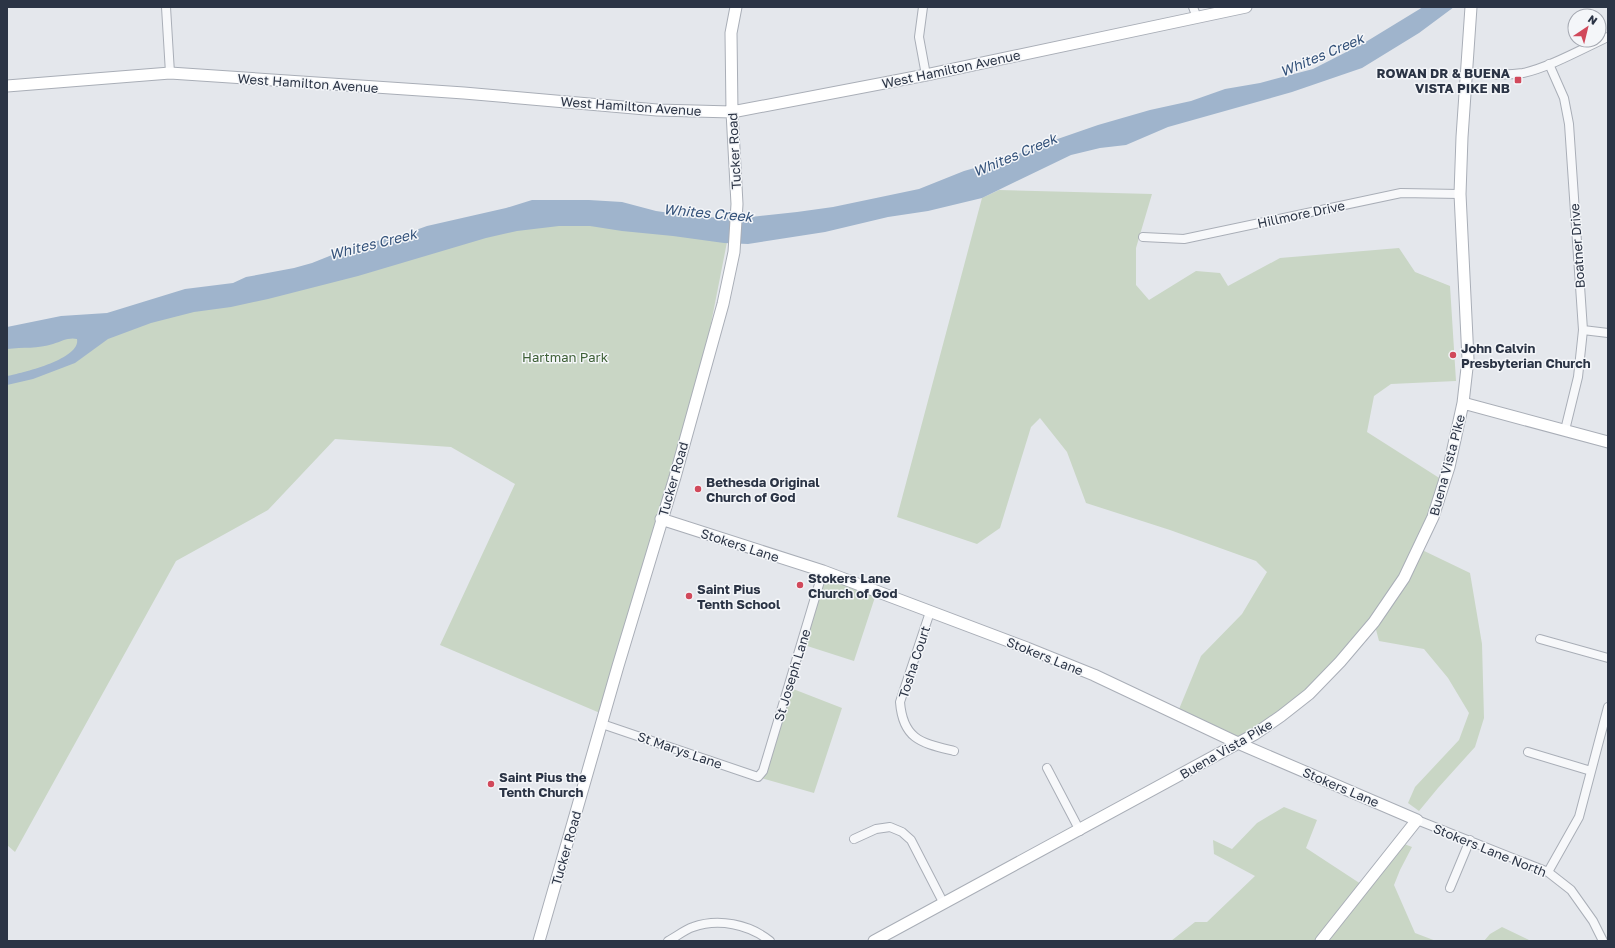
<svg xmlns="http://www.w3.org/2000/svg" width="1615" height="948" font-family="'Golos Text',sans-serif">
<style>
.green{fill:#c9d6c5}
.water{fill:#9fb4cc}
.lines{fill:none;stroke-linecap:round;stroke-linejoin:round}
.street-casing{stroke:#a9aeb7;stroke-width:10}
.secondary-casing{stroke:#a9aeb7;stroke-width:13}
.street{stroke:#f7f8fa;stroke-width:8}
.secondary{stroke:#fff;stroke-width:11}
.poi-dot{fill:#d1495b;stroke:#f4f6f9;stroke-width:1.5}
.labels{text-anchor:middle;stroke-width:3;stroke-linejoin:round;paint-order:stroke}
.street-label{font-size:13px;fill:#2b3445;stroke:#f4f6f9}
.poi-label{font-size:13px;font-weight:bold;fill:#2b3445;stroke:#f4f6f9;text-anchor:start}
.park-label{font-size:13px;fill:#3f6138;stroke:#f4f6f9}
.water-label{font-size:14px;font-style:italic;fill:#34527a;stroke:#f4f6f9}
</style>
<rect width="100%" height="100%" fill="#e4e7ec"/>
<path class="green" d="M999,190L1152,194L1136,248V285L1149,300L1196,271L1220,273L1228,286L1280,258L1399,248L1415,272L1450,286L1456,381L1391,384L1374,396L1367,432L1444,481L1418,548L1470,573L1482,644L1484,718L1475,747L1438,788L1419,811L1408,803L1415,787L1459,740L1469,713L1448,678L1424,649L1379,641L1374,622L1340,662L1240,744L1177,714L1201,656L1242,614L1267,572L1256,561L1170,530L1086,503L1067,452L1040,418L1031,427L1000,528L977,544L897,517L982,198Z
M577,221L727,242L706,349L600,713L440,645L515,484L451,447L335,439L268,510L176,561L15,852L7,845V347L405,247Z
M823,571L877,591L854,661L801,644Z
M788,687L842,708L814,793L758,777Z
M1284,807L1317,820L1306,848L1364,886L1399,842L1412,847L1400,870L1394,885L1415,933L1436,941H1171L1195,922H1207L1255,876L1214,854L1213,840L1232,849L1257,823Z
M1502,927L1531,941H1484L1490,934Z"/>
<path class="water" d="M1423,7H1454L1419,33L1362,68L1292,92L1168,127L1126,145L1100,148L1071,155L982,198L928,211L888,217L825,232L748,244L724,243L673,236L622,231L590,226H559L517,231L486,238L358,276L268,299L231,307L194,312L151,323L108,339L75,363L33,379L7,385V376C22,373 81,359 77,339C69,337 62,341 53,344C38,349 23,347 7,349V327L61,316L107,313L185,289L233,283L246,277L294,268L312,263L352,247L402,235L427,226L506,208L532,200H589L622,202L656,211L691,216L723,218L751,217L797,212L833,207L919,189L964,171L1006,159L1046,143L1098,125L1150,110L1191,101L1225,89L1260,83L1313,69L1364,43Z"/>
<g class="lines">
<g class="street-casing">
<path id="street" d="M166,7L170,73
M923,7L919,37L926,75
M1193,7L1197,18
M1549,64L1564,98L1569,124L1583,330L1578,377L1565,430
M1467,72C1486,74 1504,76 1523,73C1548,68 1584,48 1608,37
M1143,237L1184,239L1401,193L1460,194
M1583,330L1608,333
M930,612L900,702C903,740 922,743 954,751
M1540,639L1608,658
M602,724L758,777L763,771L823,571
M1528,752L1591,771
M1047,768L1080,831
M1417,820L1548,872L1571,890L1593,921L1603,941
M854,839L876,829L890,827L902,832L911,840L944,904
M1548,872L1579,817L1608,707
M1450,888L1470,840
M668,941C676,937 684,930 693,927C718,918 749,924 770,941"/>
</g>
<g class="secondary-casing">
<path id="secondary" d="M7,86L170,73L464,93L657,110L732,112L926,75L1246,7
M1463,403L1608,442
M661,519L823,571L1027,648L1094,675L1240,744L1417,820L1321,941
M539,941L618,666L675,477L723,304L734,252L737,204L732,112L731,33L736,7
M874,941L1255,734L1281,716L1309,694L1340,662L1374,622L1404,578L1433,517L1449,467L1463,403L1468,359L1460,194L1462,137L1471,7"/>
</g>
<use href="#street" class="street"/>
<use href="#secondary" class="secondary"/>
</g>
<g class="poi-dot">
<rect x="1514" y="76" width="8" height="8" rx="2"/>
<circle cx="1453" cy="355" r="4"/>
<circle cx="698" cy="489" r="4"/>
<circle cx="800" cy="585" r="4"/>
<circle cx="689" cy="596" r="4"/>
<circle cx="491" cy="784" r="4"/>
</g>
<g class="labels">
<g class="street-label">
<text transform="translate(951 69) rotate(-12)" y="5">West Hamilton Avenue</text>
<text transform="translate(308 83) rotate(4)" y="5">West Hamilton Avenue</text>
<text transform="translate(631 106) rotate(4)" y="5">West Hamilton Avenue</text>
<text transform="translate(734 151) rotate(-93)" y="5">Tucker Road</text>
<text transform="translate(1301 214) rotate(-12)" y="5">Hillmore Drive</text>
<text transform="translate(1577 246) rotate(-94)" y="5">Boatner Drive</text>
<text transform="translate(1447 465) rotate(-75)" y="5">Buena Vista Pike</text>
<text transform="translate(673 479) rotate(-74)" y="5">Tucker Road</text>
<text transform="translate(740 545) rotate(18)" y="5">Stokers Lane</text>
<text transform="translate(1045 656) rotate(22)" y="5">Stokers Lane</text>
<text transform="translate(914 662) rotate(-72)" y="5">Tosha Court</text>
<text transform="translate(792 675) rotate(-73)" y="5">St Joseph Lane</text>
<text transform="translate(1226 749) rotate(-30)" y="5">Buena Vista Pike</text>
<text transform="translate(680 750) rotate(19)" y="5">St Marys Lane</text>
<text transform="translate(1341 787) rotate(23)" y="5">Stokers Lane</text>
<text transform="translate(566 848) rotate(-74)" y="5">Tucker Road</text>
<text transform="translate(1490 850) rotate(22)" y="5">Stokers Lane North</text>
</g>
<g class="poi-label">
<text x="1510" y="78" text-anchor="end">ROWAN DR &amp; BUENA<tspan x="1510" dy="15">VISTA PIKE NB</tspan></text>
<text x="1461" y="353">John Calvin<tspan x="1461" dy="15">Presbyterian Church</tspan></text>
<text x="706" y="487">Bethesda Original<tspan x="706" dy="15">Church of God</tspan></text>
<text x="808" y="583">Stokers Lane<tspan x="808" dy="15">Church of God</tspan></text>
<text x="697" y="594">Saint Pius<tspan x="697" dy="15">Tenth School</tspan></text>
<text x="499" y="782">Saint Pius the<tspan x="499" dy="15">Tenth Church</tspan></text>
</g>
<g class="park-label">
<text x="565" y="362">Hartman Park</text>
</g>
<g class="water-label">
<text transform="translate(1322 55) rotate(-23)" y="5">Whites Creek</text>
<text transform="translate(1015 155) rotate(-23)" y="5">Whites Creek</text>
<text transform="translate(708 213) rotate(5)" y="5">Whites Creek</text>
<text transform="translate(373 244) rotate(-14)" y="5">Whites Creek</text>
</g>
</g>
<rect width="1615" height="948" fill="none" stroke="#2b3445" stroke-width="16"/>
<g transform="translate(1587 28) rotate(35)"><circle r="19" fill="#f4f6f9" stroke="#a4a8b1"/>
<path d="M0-3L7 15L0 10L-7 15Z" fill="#d1495b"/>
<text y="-6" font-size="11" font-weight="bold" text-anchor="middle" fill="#2b3445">N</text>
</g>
</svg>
